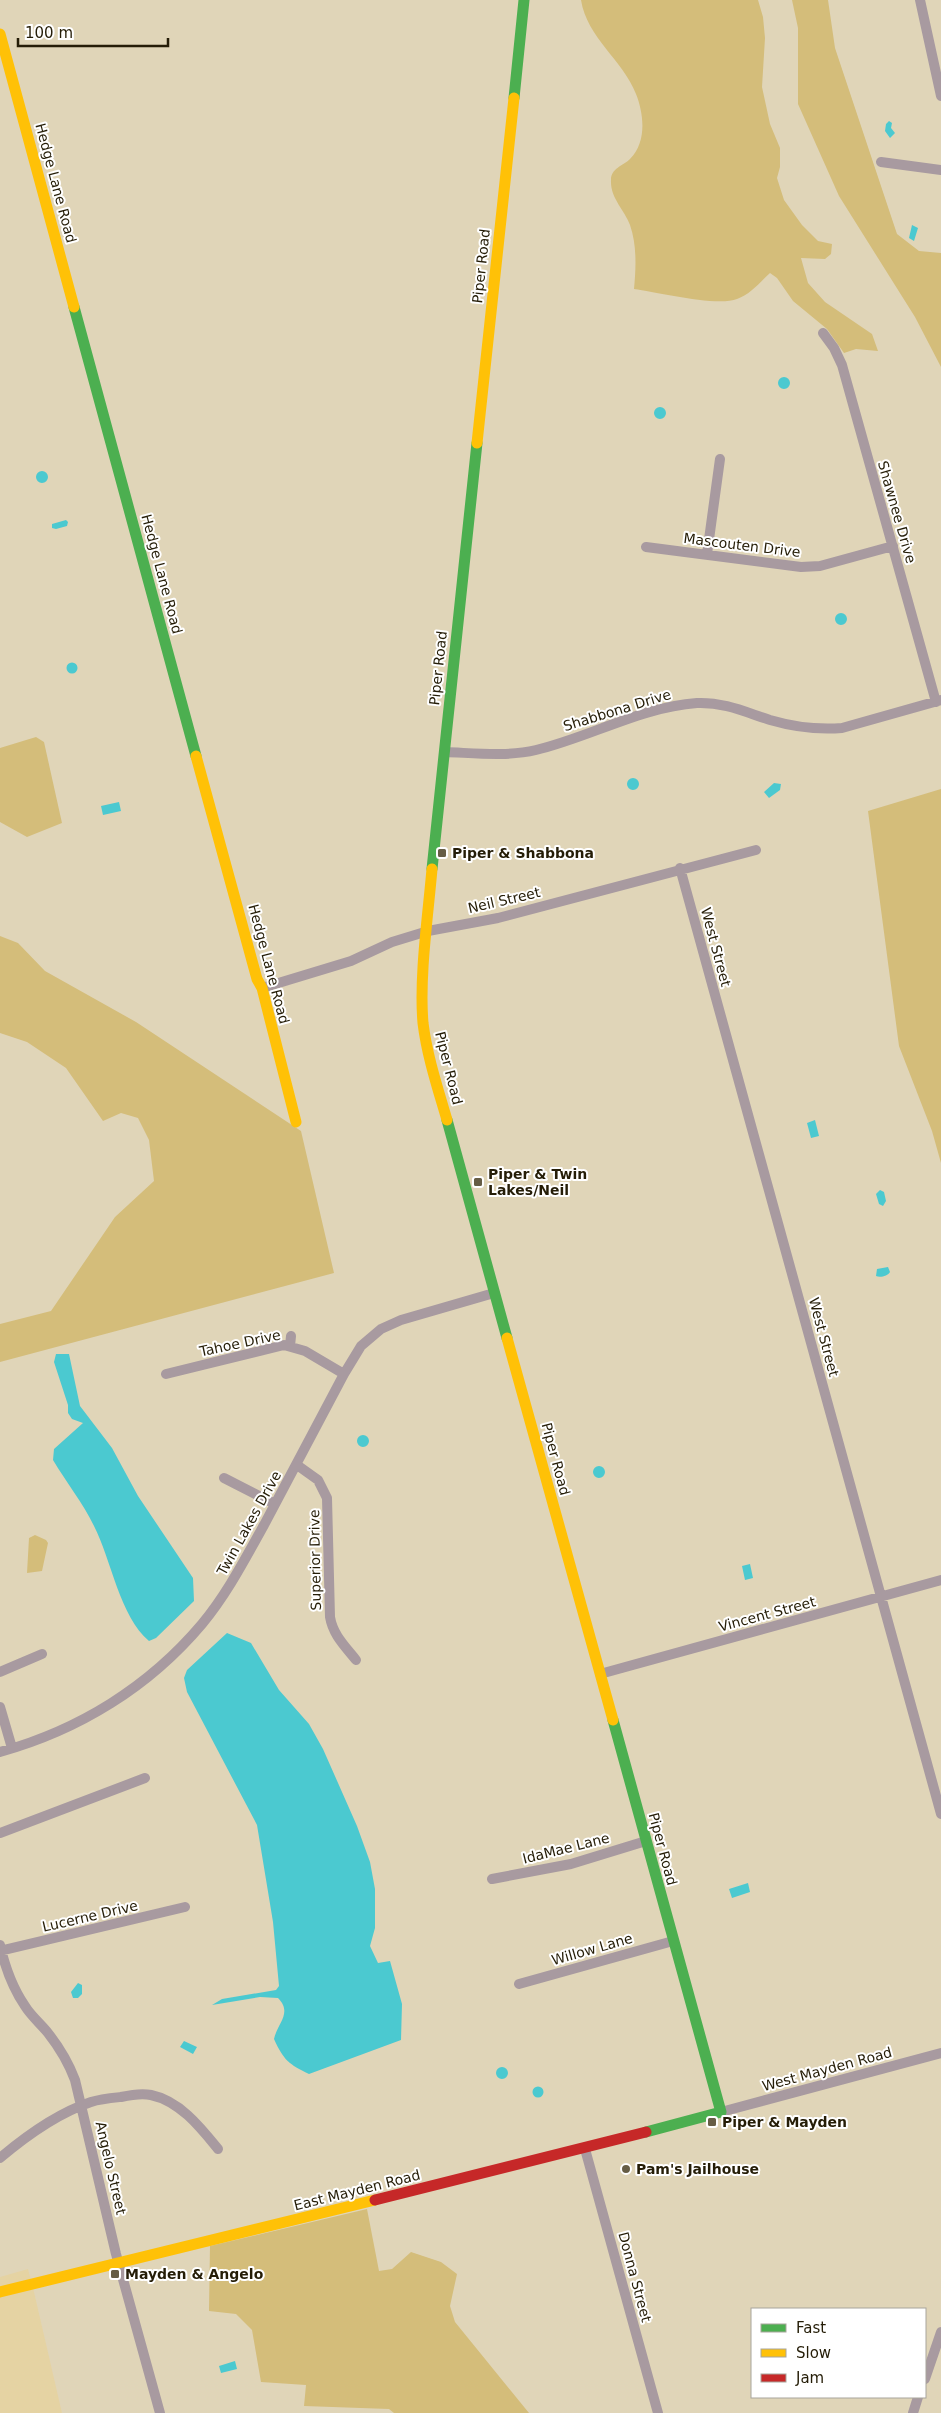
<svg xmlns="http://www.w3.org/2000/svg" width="941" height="2413" font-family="'DejaVu Sans',sans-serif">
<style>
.built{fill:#e5d3a3}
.green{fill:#d4bd7a}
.water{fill:#4bc9d0}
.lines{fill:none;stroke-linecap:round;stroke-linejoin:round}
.street{stroke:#a89aa0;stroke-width:10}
.fast{stroke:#4caf50;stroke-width:11}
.slow{stroke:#ffc107;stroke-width:11}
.jam{stroke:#c62828;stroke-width:11}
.poi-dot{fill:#665d45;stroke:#fff;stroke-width:2}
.labels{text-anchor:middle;stroke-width:4;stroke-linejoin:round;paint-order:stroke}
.street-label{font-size:14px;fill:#251d07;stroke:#fff}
.poi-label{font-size:14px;font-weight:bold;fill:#251d07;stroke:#fff;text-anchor:start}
</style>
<rect width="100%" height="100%" fill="#e0d5b8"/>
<path class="built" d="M28,2269L34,2292L62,2413H0V2277Z"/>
<path class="green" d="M581,0H758L763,17L765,38L762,87L770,124L780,148V167L777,178L784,200L802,225L818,241L832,244L831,254L825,259L801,258L808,283L825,302L872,334L878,351L856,349L844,353L827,329L793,301L777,278L770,273C760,282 751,294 737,299C717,307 657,292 634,289C636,268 637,245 630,225C624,209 610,198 611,180C611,168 623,166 630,159C647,142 644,114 636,94C623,60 587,38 581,0Z
M792,0H828L835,48L897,234L919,251L941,253V367L915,317L839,196L798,104V28Z
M36,737L44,742L62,823L27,837L0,822V748Z
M941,789V1163L932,1131L899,1046L868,811Z
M0,936L18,943L45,971L136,1022L301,1131L334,1273L0,1362V1324L51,1311L115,1217L154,1181L149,1140L138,1118L121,1113L103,1121L66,1068L27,1042L0,1033Z
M35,1535L46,1540L48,1543L42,1571L27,1573L29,1538Z
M367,2209L379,2271L392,2269L411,2252L441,2262L457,2274L450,2306L455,2322L529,2413H394L389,2409L304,2406L306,2385L261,2382L252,2330L236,2314L209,2311L210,2246Z"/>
<path class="water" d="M889,121L892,123L891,128L895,133L890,138L885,131L886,124Z
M912,225L918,228L914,241L909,238Z
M778 383a6 6 0 1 1 12 0a6 6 0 1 1-12 0Z
M654 413a6 6 0 1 1 12 0a6 6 0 1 1-12 0Z
M36 477a6 6 0 1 1 12 0a6 6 0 1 1-12 0Z
M66,520L68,522L67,526L56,529L52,528V524Z
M835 619a6 6 0 1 1 12 0a6 6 0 1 1-12 0Z
M66.5 668a5.5 5.5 0 1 1 11 0a5.5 5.5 0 1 1-11 0Z
M627 784a6 6 0 1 1 12 0a6 6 0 1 1-12 0Z
M774,783L781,784L780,790L769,798L764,792Z
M119,802L121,811L103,815L101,806Z
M815,1120L819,1136L811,1138L807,1123Z
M880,1190L884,1192L886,1201L883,1206L879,1204L876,1194Z
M888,1267L890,1272C888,1276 880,1278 876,1276L877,1269Z
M56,1354H69L80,1406L112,1448L138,1496L193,1578L194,1601L156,1638L149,1641C120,1617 111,1559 94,1526C83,1503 66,1482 53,1460L54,1449L83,1423L72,1419L68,1413V1405L54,1362Z
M357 1441a6 6 0 1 1 12 0a6 6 0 1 1-12 0Z
M593 1472a6 6 0 1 1 12 0a6 6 0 1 1-12 0Z
M750,1564L753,1578L745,1580L742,1566Z
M227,1633L251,1643L279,1690L309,1724L323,1749L357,1826L370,1862L375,1889V1928L370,1946L378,1963L390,1961L402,2004L401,2040L309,2074C289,2064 284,2061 274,2039C277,2024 293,2013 278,1998L260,1997L212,2005L222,1999L276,1990L279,1986L273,1922L257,1825L187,1692L184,1678L187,1670Z
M748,1883L750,1892L732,1898L729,1889Z
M78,1983L82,1985V1994L78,1998H73L71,1992Z
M184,2041L197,2047L193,2054L180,2047Z
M496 2073a6 6 0 1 1 12 0a6 6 0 1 1-12 0Z
M532.5 2092a5.5 5.5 0 1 1 11 0a5.5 5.5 0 1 1-11 0Z
M235,2361L237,2369L221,2373L219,2366Z"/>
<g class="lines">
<path class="street" d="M920,0L941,96
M881,162L941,170
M823,333L834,348L842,365L936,702
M646,547L801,567L820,566L893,546
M707,554L720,459
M445,752C474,753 507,757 536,750C590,737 641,707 697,703C724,702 745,712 770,720C794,727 817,730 842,728L941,700
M680,868L941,1814
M262,988L351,961L392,942L428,931L498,918L756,850
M290,1346L291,1336
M166,1374L284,1345L305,1351L344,1374
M297,1465L318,1480L327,1498L330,1617C333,1635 345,1646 356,1660
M224,1478L275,1504
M0,1672L42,1654
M600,1674L941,1580
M0,1707L12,1748
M0,1752C79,1730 149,1687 202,1624C227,1594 245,1559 264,1525C291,1475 317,1424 344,1374L361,1346L381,1329L401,1320L494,1293
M0,1833L145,1778
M492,1879L571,1864L646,1841
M0,1945C5,1967 12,1987 25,2006C31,2016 41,2024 48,2033C59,2047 69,2064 75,2080L116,2254L160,2413
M0,1951L185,1907
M519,1984L673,1941
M721,2112L941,2053
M585,2149L658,2413
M0,2158C26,2136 58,2113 91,2102C100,2099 111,2098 121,2097C130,2095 142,2093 151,2095C180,2101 201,2128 218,2149
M925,2379L941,2332
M913,2413L918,2397"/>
<path class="fast" d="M514,98L524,0
M74,307L196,756
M432,869L477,443
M447,1120L507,1338
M613,1720L721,2112L646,2132"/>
<path class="slow" d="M0,34L74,307
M477,443L514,98
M196,756L257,979L262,988L296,1122
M432,869C428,916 419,977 423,1023C427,1056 438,1089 447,1120
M507,1338L613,1720
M0,2292L375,2200"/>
<path class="jam" d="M375,2200L646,2132"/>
</g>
<g class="poi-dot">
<rect x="437" y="848" width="10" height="10" rx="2.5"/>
<rect x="473" y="1177" width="10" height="10" rx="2.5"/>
<rect x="707" y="2117" width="10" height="10" rx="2.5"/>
<circle cx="626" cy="2169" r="5"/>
<rect x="110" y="2269" width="10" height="10" rx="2.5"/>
</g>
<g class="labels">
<g class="street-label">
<text transform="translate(56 183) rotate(75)" y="5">Hedge Lane Road</text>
<text transform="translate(481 266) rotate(-84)" y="5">Piper Road</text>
<text transform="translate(897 512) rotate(74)" y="5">Shawnee Drive</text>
<text transform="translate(742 545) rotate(7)" y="5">Mascouten Drive</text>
<text transform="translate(162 574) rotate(75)" y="5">Hedge Lane Road</text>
<text transform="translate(438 668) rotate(-84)" y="5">Piper Road</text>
<text transform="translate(617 710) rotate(-17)" y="5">Shabbona Drive</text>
<text transform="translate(504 900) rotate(-13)" y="5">Neil Street</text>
<text transform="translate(716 947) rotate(75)" y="5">West Street</text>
<text transform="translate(269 964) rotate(75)" y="5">Hedge Lane Road</text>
<text transform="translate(449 1068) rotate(76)" y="5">Piper Road</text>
<text transform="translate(824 1337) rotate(75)" y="5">West Street</text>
<text transform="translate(240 1343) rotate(-12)" y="5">Tahoe Drive</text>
<text transform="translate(556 1459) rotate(75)" y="5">Piper Road</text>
<text transform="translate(249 1523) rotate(-61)" y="5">Twin Lakes Drive</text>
<text transform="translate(315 1560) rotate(-91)" y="5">Superior Drive</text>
<text transform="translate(767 1614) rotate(-15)" y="5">Vincent Street</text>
<text transform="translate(566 1848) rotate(-14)" y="5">IdaMae Lane</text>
<text transform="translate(663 1849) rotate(75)" y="5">Piper Road</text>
<text transform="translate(90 1916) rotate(-13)" y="5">Lucerne Drive</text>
<text transform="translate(592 1949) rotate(-16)" y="5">Willow Lane</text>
<text transform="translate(827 2069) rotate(-15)" y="5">West Mayden Road</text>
<text transform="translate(111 2168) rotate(77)" y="5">Angelo Street</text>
<text transform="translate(357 2190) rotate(-14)" y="5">East Mayden Road</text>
<text transform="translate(635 2277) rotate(75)" y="5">Donna Street</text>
</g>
<g class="poi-label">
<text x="452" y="858">Piper &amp; Shabbona</text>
<text x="488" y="1179">Piper &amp; Twin<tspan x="488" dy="16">Lakes/Neil</tspan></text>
<text x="722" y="2127">Piper &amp; Mayden</text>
<text x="636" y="2174">Pam's Jailhouse</text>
<text x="125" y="2279">Mayden &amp; Angelo</text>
</g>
</g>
<rect x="751" y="2308" width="175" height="90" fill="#ffffff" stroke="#a8a59c"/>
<rect x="761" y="2324" width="25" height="8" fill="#4caf50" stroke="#a8a59c"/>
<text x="796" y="2333" font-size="15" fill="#251d07">Fast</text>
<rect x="761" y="2349" width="25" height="8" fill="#ffc107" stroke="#a8a59c"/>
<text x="796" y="2358" font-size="15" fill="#251d07">Slow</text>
<rect x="761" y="2374" width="25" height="8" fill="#c62828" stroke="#a8a59c"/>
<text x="796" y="2383" font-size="15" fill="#251d07">Jam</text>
<path d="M18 38v8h150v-8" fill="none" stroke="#251d07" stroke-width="2.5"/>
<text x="25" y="38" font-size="15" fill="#251d07" stroke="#ffffff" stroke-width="4" paint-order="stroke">100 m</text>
</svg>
